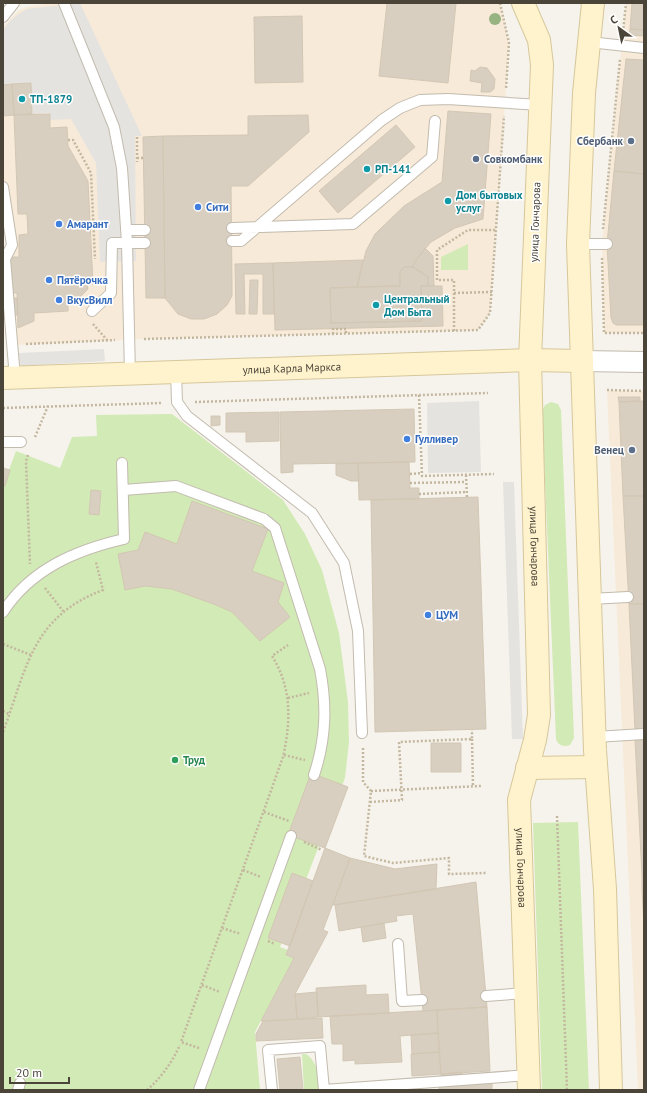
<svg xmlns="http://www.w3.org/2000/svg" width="647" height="1093" font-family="'PT Sans',sans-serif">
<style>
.commercial{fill:#f7ead8}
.green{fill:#d2eab5}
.parking{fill:#e5e3e0}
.building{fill:#d8cfc1;stroke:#d3c7b4}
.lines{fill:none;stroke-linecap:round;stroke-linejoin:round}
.lane-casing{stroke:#c2bbae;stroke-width:12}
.street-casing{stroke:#c2bbae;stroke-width:22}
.secondary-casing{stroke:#d6c79b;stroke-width:24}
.path{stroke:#c4b79f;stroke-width:2.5;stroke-dasharray:2 2;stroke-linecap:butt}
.lane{stroke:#fff;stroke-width:10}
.street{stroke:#fff;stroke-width:20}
.secondary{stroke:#fff3cd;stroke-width:22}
.tree{fill:#97b381}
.culture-dot{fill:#0f9aa8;stroke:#fff;stroke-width:1.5}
.service-dot{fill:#5c6f8a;stroke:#fff;stroke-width:1.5}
.shop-dot{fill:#3f7fe0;stroke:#fff;stroke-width:1.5}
.leisure-dot{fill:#2e9e5b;stroke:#fff;stroke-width:1.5}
.labels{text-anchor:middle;stroke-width:3;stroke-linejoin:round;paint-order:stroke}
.culture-label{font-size:11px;font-weight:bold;fill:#0d838f;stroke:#fff;text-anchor:start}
.service-label{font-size:11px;font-weight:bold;fill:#4e5e75;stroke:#fff;text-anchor:end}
.shop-label{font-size:11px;font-weight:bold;fill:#366cbe;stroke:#fff;text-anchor:start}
.street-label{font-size:11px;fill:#4b4439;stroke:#fff}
.leisure-label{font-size:11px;font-weight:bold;fill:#27864d;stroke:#fff;text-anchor:start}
</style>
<rect width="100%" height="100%" fill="#f6f3ec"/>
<path class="commercial" d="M53,3H500L509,43L505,103L490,313L478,330L147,339L16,345L3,206V27L18,11L26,7Z
M626,3H644V333H604L602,244Z
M607,390L644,391V1090H638Z"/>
<path class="green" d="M468,244V270H441V257Z
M551,402L558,404L561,410L574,738L570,745C564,747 558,746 556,739L542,411L545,405Z
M172,414L283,500L305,534L322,570L339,633L348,702L349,742L345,778L280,947L288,950L286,956L294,958L255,1032L260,1090H3V486L16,451L60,468L72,437L97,436L96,415Z
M578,822L589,1090H542L533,823Z
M302,1054H306C318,1062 319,1077 321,1090H304Z"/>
<path class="parking" d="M80,3L142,136H135L136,261L100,262L96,163L71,119L50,120V113L33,114L31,83L3,84V30L9,22L17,15L27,9Z
M104,349L105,361L20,366L19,353Z
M479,401L481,472L428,473L427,403Z
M503,482H514L523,739H512Z"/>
<path class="building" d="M387,3H456L448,83L379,76Z
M632,3H644V30L630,29Z
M302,16L303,82L255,83L254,17Z
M630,29L644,30V36L629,35Z
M626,59L644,60V174L614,171Z
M480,67L487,68L495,79L494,89L490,92H481L482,83L470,81L471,70L475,71Z
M31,83L32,114L14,115L12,84Z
M12,84L14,115L3,116V85Z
M448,111L491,114L483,219L455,228L431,242L417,258L412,267H405L400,271V286L357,287L366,251L375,234L404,206L442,182Z
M50,114V128L67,127L68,146L88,181L93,284H87L88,289L74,303H68V311L34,313V321L18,328L17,293H12L10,257H19V235L28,234L27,214H18L14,115Z
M308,115L309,132L248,186H231L232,285V296L227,305L217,314L204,319H191L178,314L165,298L163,136L248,135V116Z
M396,125L415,147L338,213L319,191Z
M163,136L165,298H146L143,137Z
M614,171L644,174V325H616L613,323L611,318L607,244Z
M425,248L433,256L434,286H428V277L412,267Z
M363,260L357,287L330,288L331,323L422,321L421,286H442L443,326L275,330L273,263Z
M273,263L274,314H263V274H244L245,314H236L235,264Z
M405,267H414L428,277V286H421L422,321L331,323L330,288L400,286V271Z
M250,280H258L257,314H249Z
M13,298H17L18,315H14Z
M618,397H640V401L619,402Z
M640,401H644V496H623L619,402Z
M414,409L415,462L293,464V472L281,473L280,412Z
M279,412V441L246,442V432H226V413Z
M211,416H220V425L211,426Z
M409,462L410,488H419V499L359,500L358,463Z
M358,463L359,481H351L336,475V464Z
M3,468L10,470L5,486H3Z
M91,490L101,491L99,515L89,514Z
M623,496H644V604H629Z
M478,497L486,729L375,732L371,500Z
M192,501L268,529L252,571L284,583L278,602L290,617L260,641L232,612L216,605L172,589L145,586L125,590L118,554L138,550L145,532L177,544Z
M629,604H644V729L635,730Z
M635,740H644V875H642Z
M431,743H461V772H431Z
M311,773L348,787L325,848L288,835Z
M325,848L350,858L323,930L328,932L295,994L297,1019L261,1021L294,958L286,955Z
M350,858L395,869L437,864L436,889L333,905Z
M292,873L313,881L290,946L268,938Z
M642,875H644V927L642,889Z
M476,882L487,1007L423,1011L413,914L396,916L397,921L339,931L335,905Z
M384,923L386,938L363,942L361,927Z
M366,985V995L388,994L389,1013L318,1017L316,988Z
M317,992L318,1017L297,1019L295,994Z
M487,1007L490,1071L441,1074L437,1010Z
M437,1010L438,1033L400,1036L402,1062L355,1064V1060L343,1061V1044H332L330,1016Z
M322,1018L323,1038L256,1041V1034L263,1021Z
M438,1033L439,1052L412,1054L411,1035Z
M439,1052L441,1074L412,1076L411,1054Z
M300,1057L303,1090H280L277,1059Z
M462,1072L463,1085L442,1087L441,1074Z
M492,1083V1090H439V1087Z"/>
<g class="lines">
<g class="lane-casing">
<path id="lane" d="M64,3L114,127L122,168L127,243L130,374
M3,17L14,3
M589,42L644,48
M3,187L12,245L5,259L15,378
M232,228L353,224L432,157L435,121
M126,230H145
M232,241H241L382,120L400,108L420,100L448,99L540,105
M578,244H607
M92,311L111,293L112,243H145
M176,372L177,402L187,416L312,513L344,563L358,631L362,733
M3,442H21
M123,490L176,486L264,519L275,528L320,669C327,706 326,739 314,775
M590,599L628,597
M3,612C31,569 76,550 124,539L122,463
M595,737L644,734
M398,944L402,1001L422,1000
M486,996L526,993
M18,1090L20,1083
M199,1090L291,836
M272,1090L268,1050L320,1046L324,1090
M324,1090L529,1075"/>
</g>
<g class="street-casing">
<path id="street" d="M582,361L644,362"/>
</g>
<g class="secondary-casing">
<g id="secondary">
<path id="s1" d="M523,3L539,40L542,65L530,360L539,715L535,740L519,800L529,1090"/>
<path d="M593,3L584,93L578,244L595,750L605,889L611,1090"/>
<path id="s2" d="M3,378L530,360L582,361"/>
<path d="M527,768L596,767"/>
</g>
</g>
<path class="path" d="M500,3L509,43L506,89
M623,32L626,3
M137,137V162
M68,140H73L91,173L95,259
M137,158H144
M603,229L620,59
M602,258L604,333H644
M454,293L492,292
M93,324L107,340
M454,331V280H437V250L468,230H497
M333,334V329H346V333
M144,339L478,330L490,313L504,116
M26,344L115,340
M607,390L644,391
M419,395L422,476L494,474
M195,402L488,393
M3,408L162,403
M35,437L48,406
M28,455L26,461L30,564
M410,474L422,473
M466,475L467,497
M410,483L466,482
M419,494L467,492
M45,588L63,611
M3,644L31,655
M288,698L309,693
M3,711L9,714
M3,732C27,667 32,617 103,590L96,562
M472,739L473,786
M363,748V782L371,791L364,856L393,863L449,858V874L486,873
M284,755L305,760
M371,791L481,786
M370,802L402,800L399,742L472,739V730
M264,812L289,821
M557,816L567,1090
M304,842L322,850
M243,870L261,877
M222,928L241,934
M268,941L275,944
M202,985L220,992
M199,1048L181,1042L283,757C291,721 292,688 272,656L288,645
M147,1090C162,1077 172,1062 180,1045"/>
<use href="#lane" class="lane"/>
<use href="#street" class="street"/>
<use href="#secondary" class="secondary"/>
</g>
<circle class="tree" cx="495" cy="19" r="6"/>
<g class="culture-dot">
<circle cx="22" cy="99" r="4"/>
<circle cx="367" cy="169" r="4"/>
<circle cx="448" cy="201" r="4"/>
<circle cx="376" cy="305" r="4"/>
</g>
<g class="service-dot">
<circle cx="631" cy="141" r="4"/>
<circle cx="476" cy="159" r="4"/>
<circle cx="632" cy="450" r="4"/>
</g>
<g class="shop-dot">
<circle cx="198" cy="207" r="4"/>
<circle cx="59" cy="224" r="4"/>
<circle cx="49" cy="280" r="4"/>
<circle cx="59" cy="300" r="4"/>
<circle cx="407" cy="439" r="4"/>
<circle cx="428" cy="615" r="4"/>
</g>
<circle class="leisure-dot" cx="175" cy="760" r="4"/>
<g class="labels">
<g class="culture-label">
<text x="30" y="103">ТП-1879</text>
<text x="375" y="173">РП-141</text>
<text x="456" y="199">Дом бытовых<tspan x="456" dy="13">услуг</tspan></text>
<text x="384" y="303">Центральный<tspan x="384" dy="13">Дом Быта</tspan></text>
</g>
<g class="service-label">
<text x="623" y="145">Сбербанк</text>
<text x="484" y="163" text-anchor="start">Совкомбанк</text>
<text x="624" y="454">Венец</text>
</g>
<g class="shop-label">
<text x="206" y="211">Сити</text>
<text x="67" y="228">Амарант</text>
<text x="57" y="284">Пятёрочка</text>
<text x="67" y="304">ВкусВилл</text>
<text x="415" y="443">Гулливер</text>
<text x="436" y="619">ЦУМ</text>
</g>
<g class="street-label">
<text transform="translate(535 222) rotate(-88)" y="4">улица Гончарова</text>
<text dy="4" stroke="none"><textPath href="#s2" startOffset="289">улица Карла Маркса</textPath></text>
<text dy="4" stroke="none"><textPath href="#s1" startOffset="547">улица Гончарова</textPath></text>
<text dy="4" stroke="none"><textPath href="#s1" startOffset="871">улица Гончарова</textPath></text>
</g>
<g class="leisure-label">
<text x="183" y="764">Труд</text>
</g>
</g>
<rect width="647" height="1093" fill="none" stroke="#4b4439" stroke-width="8"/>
<g transform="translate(619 28) rotate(327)" stroke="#ffffff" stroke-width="3" paint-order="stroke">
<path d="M0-3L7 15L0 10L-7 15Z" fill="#4b4439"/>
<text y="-6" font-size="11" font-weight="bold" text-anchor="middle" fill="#4b4439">С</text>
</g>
<path d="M10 1077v6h59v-6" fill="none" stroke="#4b4439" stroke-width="2"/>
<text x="16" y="1077" font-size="12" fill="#4b4439" stroke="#ffffff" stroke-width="3" paint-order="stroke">20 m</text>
</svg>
